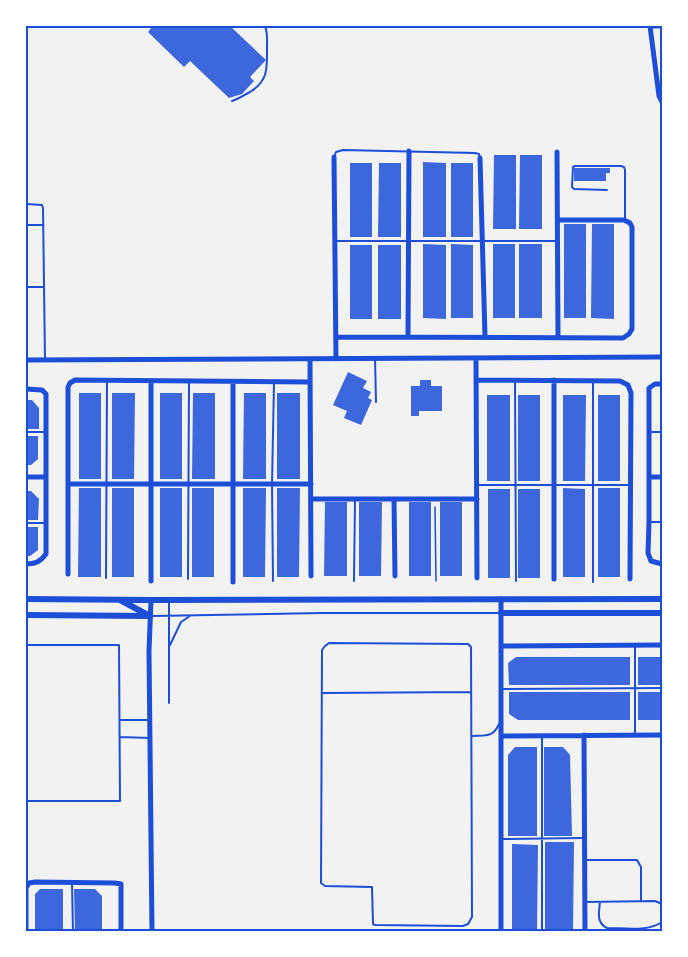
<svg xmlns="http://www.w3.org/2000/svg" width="688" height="957" font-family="'Asap Condensed',sans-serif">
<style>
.building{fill:#3d67dc}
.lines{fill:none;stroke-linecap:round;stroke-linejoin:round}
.path{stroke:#1d4ed8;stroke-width:1.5}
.service{stroke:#1d4ed8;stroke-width:2}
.minor{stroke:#1d4ed8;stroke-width:5}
.tertiary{stroke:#1d4ed8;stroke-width:6}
.neatline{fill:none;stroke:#1d4ed8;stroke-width:2}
</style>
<rect width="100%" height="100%" fill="#f2f2f2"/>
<path class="building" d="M152,26H230L266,60L250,77L254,81L242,94L229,98L190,61L184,67L148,32L152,27Z
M494,155H516V229H493Z
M520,155H542V229H519Z
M423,162L446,163V237H423Z
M350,163H372V237H350Z
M379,163H401V237H378Z
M451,163H473V237H451Z
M574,168H610V173H606V181H574Z
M564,224H586V318H564Z
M592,224H614V319L591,318Z
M423,244L446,245V319L423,318Z
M451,244L473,245V318H451Z
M493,244H515V318H493Z
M519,244H542V318H519Z
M350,245H372V319H350Z
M378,245H401V319H378Z
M348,372L367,381L363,388L371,392L368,398L372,400L361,425L344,418L347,411L333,405Z
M420,380H431V386H442V411H419V416H411V386H420Z
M79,393H101V479H79Z
M112,393H135L134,479H112Z
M160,393H182V479H160Z
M193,393H215V479H192Z
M244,393H266V479H243Z
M277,393H300V479H277Z
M487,395H510V481H487Z
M518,395H540V481H518Z
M563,395H586L585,481H563Z
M598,395H620V481H598Z
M26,400H32L39,408V429H26Z
M26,436H38V459L31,465H26Z
M79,488H101V577H78Z
M112,488H134V577H112Z
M160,488H182V577H160Z
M192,488H214V577H192Z
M243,488H266L265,577H243Z
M277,488H300L299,577H277Z
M563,488L585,489V577H563Z
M598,488H620V577H598Z
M488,489H510V578H488Z
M518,489H540V578H518Z
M26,491H31L39,499L38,520H26Z
M325,502H347V576H324Z
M359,502H382L381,576H359Z
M409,502H431V576H409Z
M440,502H462V576H440Z
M26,527H38V550L30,556H26Z
M516,657H630V685H509L508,663Z
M638,657H662V685H638Z
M509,692H630V720H518L509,714Z
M638,692H662V720H638Z
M515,747H537V836H508V755Z
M544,747H563L570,755L572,836H544Z
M545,842H574L573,932H545Z
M512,844L538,845L537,932H512Z
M40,889H63V932H35V894Z
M74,889H95L102,896V932H75Z"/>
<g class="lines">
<path class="path" d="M435,507L436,581"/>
<path class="service" d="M232,101C239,99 244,95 250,92C268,81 267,69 267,50C267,41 268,33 265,26
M335,155L336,152L343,150L475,153L479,154L480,158
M607,190L574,189L572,187L573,167L575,166H621L624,167L625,170V218
M26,204L42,205L43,208L45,360
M26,225H43
M335,241H557
M26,287H44
M375,358L376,402
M515,383L516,581
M26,432H44
M649,432H662
M477,485H630
M649,522H662
M26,523H46
M106,578L107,380
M188,579L189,381
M273,581L272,484L274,383
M354,581L355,500
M593,582V381
M169,600V703
M152,616L322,613H501
M329,643L468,644L471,647L472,917L468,924L463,926L375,925L373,924L372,887L325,886L321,883L322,650L325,646Z
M26,645H119L120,801H26
M170,645L181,622L190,616
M635,645V735
M501,689L662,688
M322,693L471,692
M120,720H150
M472,736C485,735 493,738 499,724
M542,736V932
M120,737L150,738
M501,839L582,838
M585,860H637L641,867V901
M72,883L73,932
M585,902L655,901L660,903L662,906
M600,902C599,912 596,923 607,928C624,928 648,932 662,922"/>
<path class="minor" d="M650,26L659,96L662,102
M650,26H659
M557,152L558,337
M334,157L336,359
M480,158L485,337
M336,337L623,338L629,334L632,329V227L630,223L624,220H558
M408,337L409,151
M476,358L477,578
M310,359L311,576
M26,360L662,357
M476,380L620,381L628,385L631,393L630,579
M554,380V579
M151,381V581
M662,384H655L649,388V522L648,553L651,561L662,564
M26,389L42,390L46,394V554C40,562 35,564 26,564
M26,477H46
M649,477H662
M68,484H311
M311,499H477
M394,499L395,576
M68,574V387L70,383L75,380L310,382
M233,582V382
M501,599V932
M151,600L149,651L152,932
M501,646L662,645
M584,735L585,932
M501,736L662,735
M26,932V888L29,883L35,882L115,883L121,884V932"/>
<path class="tertiary" d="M26,599L151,600L662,599
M120,600L148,615
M501,613H662
M26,615L150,616"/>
</g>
<rect width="688" height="957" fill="none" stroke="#ffffff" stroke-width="54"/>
<rect x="27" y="27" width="634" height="903" class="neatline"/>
</svg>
